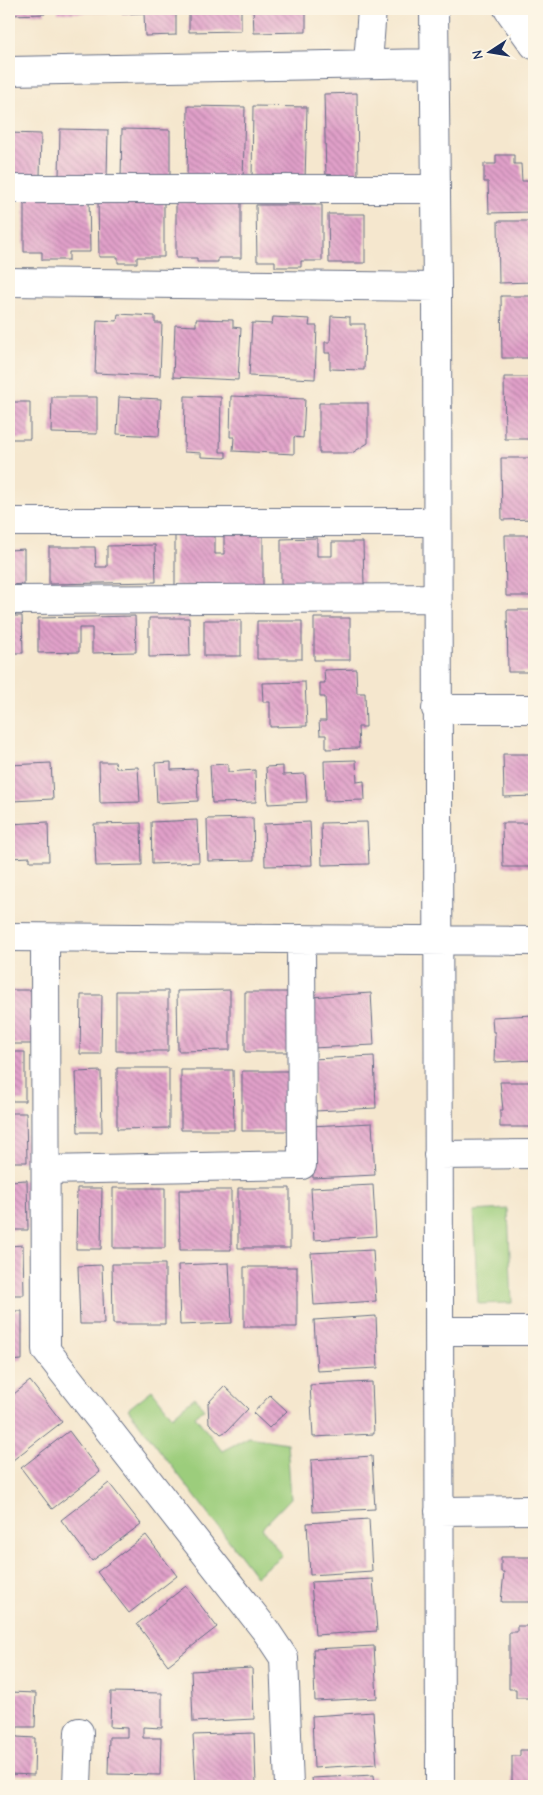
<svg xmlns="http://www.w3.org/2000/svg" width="543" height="1795" font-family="'Comic Neue',sans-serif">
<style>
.green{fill:#9ccd7c;stroke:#5c7e6d}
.building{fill:url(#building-back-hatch)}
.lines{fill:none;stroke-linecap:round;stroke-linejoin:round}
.minor-casing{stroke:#676f85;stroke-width:30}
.minor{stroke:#fff;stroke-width:28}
</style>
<defs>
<pattern id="building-back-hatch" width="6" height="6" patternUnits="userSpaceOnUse" patternTransform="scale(1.25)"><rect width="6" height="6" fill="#e1a0c9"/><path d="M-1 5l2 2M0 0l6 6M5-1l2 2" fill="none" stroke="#b683a6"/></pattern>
</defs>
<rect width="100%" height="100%" fill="#fcf5e5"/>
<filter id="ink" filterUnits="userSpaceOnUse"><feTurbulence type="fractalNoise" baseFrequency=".02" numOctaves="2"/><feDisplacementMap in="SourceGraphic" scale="10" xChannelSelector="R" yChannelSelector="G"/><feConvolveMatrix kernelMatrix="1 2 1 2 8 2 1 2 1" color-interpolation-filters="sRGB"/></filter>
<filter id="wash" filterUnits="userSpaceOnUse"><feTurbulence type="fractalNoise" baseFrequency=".0096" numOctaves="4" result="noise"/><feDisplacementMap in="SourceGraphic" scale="20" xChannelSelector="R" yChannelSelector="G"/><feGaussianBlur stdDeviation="1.12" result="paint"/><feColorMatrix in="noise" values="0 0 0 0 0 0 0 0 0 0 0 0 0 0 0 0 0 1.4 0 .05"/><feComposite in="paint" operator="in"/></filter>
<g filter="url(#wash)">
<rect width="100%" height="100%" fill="#f5e7ce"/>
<path class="green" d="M508,1209L512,1303L478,1304L473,1211Z
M152,1390L172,1416L195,1397L204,1409L195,1416L222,1451L249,1437L287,1443L291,1498L262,1528L282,1555L256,1576L128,1409Z"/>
<g id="blocks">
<path class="building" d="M9,9H44L45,14L9,15Z
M58,9H109V13H58Z
M121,9H176V35L145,36L144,13L122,14Z
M189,9H241V31L189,32Z
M253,9H306V32L254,33Z
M357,93L358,177L326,178L324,94Z
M188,106L245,107L243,179L187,178Z
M253,106L307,107L305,181L252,179Z
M60,129L108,130L107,177H59Z
M122,129L170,130V179L121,178Z
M9,133L41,134L40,177H9Z
M496,155H514V164H521L522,181H532V212L489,213L488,182H484V164H496Z
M24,196H89L90,252H69V260H42V252H24Z
M9,198H14V254H9Z
M98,201H164V257H137V263H118V257H99Z
M176,202H241V258H218V262H197V258H176Z
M256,205H322V261H301V267H275V261H257Z
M328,214H365V263H329Z
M498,221H534V282L499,283Z
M501,296H534V358H502Z
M118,314L155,316V323H162L160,376L95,373L97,320L117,321Z
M331,316L350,317V324H365L364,370L330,369V353H325V342H330Z
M273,317L310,319L309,326H317L315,379L249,376L252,323L272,324Z
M196,319L233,320V327L241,328L238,380L173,377L175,325L196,326Z
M504,377H534V439H505Z
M185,396L221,397L220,452H226V458L201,457V453L184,452Z
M231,396L305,399L303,438L294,437V454L233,451L234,437H230Z
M52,397H97V434L51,433Z
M119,397L161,399L159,436L117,434Z
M9,402H30V439H9Z
M319,403H368V443L352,453H319Z
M501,458H534V519L502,520Z
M175,527H215V554H224V529H263V586H175Z
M505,535H534V596H506Z
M317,538V556H332V542H363L364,585L281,586V539Z
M155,545L156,582L49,584V547H95L96,567H107V546Z
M24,549V584L9,585V550Z
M507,610H534V672H508Z
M9,616H22L23,653H9Z
M135,616L136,652L92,653V628H79V652L38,653V618Z
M149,618H189L190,656L149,657Z
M314,618H350V660H314Z
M204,620H241V656H204Z
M257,621H302V659H257Z
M356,669L357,693H365L366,727H358L359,748L326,749V735H320L319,721H326L325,697H320V683H325L324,670Z
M305,682L307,726L270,727V702H263L262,683Z
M503,754H534V796L504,797Z
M356,760L357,782L364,781L365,800L325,801L324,761Z
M99,762H115L116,768L138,767L140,802L100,803Z
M171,762V770L197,769L198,801L157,803L155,763Z
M51,763L53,799L12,801L10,765Z
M228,764V772L255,770L256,802L212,803L210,765Z
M283,766V775L305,774L307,802L268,804L266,767Z
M253,818L254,860L208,861L207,819Z
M197,820L199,862L152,864L151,822Z
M48,822L49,861H30V857L9,858V824Z
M310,822L312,865L265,866L264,824Z
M367,822L369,864L322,865L321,823Z
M141,823L142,865L96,866L94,824Z
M502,823H534V867H503Z
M9,990H39L38,1044H9Z
M230,990V1050L178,1051L177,991Z
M116,991H168V1051H116Z
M245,992H297V1052H245Z
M371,993L374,1045L312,1048L310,997Z
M81,995H102L101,1054H80Z
M534,1015V1060L494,1062L495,1032H493L492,1017Z
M9,1052H25V1101H9Z
M374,1056L376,1108L315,1111L312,1059Z
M117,1068H169V1128L117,1129Z
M181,1070H233L234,1130H181Z
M101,1071L102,1132H78L76,1072Z
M242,1071H294V1131H242Z
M500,1082H534V1127H500V1110H503Z
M9,1113H26L27,1162H9Z
M372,1123L375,1175L313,1178L310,1126Z
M27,1180L28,1230H9V1181Z
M373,1185L376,1236L314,1240L311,1188Z
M77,1188H102L101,1249H76Z
M113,1188H165V1248H113Z
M238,1188H290V1248H238Z
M179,1190H231V1250H180Z
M23,1245L24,1295H9V1246Z
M373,1250L376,1301L314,1305L311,1253Z
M229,1263L232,1323L180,1325L178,1265Z
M112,1264H165V1324H113Z
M102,1265L104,1324H80L78,1266Z
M244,1267H297V1327H244Z
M9,1311H22V1360L9,1361Z
M376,1316L378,1368L317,1371L314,1320Z
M30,1381L62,1422L13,1460L9,1454V1398Z
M372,1382L374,1434L313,1437L310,1385Z
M224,1386L248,1409L227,1431L221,1434L209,1423L208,1403Z
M270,1395L287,1411L269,1428L253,1413Z
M69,1431L100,1472L52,1509L21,1468Z
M372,1456L375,1509L313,1512L311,1460Z
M109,1483L141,1524L92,1561L61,1520Z
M369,1519L372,1571L310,1575L307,1523Z
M146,1535L177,1576L129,1613L97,1572Z
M501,1557H534V1602H501L504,1572H501Z
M373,1579L377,1631L315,1635L311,1582Z
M186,1586L217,1627L168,1665L137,1624Z
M517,1626H534V1698H516V1689H509V1632H517Z
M374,1646L377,1698L315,1701L313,1649Z
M252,1668L254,1719L193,1722L191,1671Z
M9,1692L36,1693L35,1727H17V1737L35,1738L34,1775L9,1774Z
M111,1692L162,1693V1728L143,1727V1738H161L160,1775L108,1774L109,1737H127V1728L110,1727Z
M373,1712L377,1764L314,1768L312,1716Z
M254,1733L256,1783L196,1786L193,1735Z
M520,1750H534V1786H512V1756H520Z
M374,1775L375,1786H313L312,1778Z"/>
</g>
</g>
<g filter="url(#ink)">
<use href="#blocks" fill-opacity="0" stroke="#676f85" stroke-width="1"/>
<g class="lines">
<g class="minor-casing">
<path id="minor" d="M434,9L437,287L440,1786
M508,9L534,45
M368,64L372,9
M9,71L434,63
M9,189H434
M9,282L437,287
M9,522H436
M9,600L436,598
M436,709H534
M9,937L534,941
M45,938L46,1350L266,1631L284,1658L289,1786
M438,1155L534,1154
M46,1170L302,1165L301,939
M439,1331H534
M439,1511L534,1510
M77,1786L79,1732"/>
</g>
<use href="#minor" class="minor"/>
</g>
</g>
<rect width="543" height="1795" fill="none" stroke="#fcf5e5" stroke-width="30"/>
<g transform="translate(490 52) rotate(258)" stroke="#fcf5e5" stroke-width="4" paint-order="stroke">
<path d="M0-4L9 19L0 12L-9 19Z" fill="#1b2f5e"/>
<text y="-8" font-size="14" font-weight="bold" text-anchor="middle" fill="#1b2f5e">N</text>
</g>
</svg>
